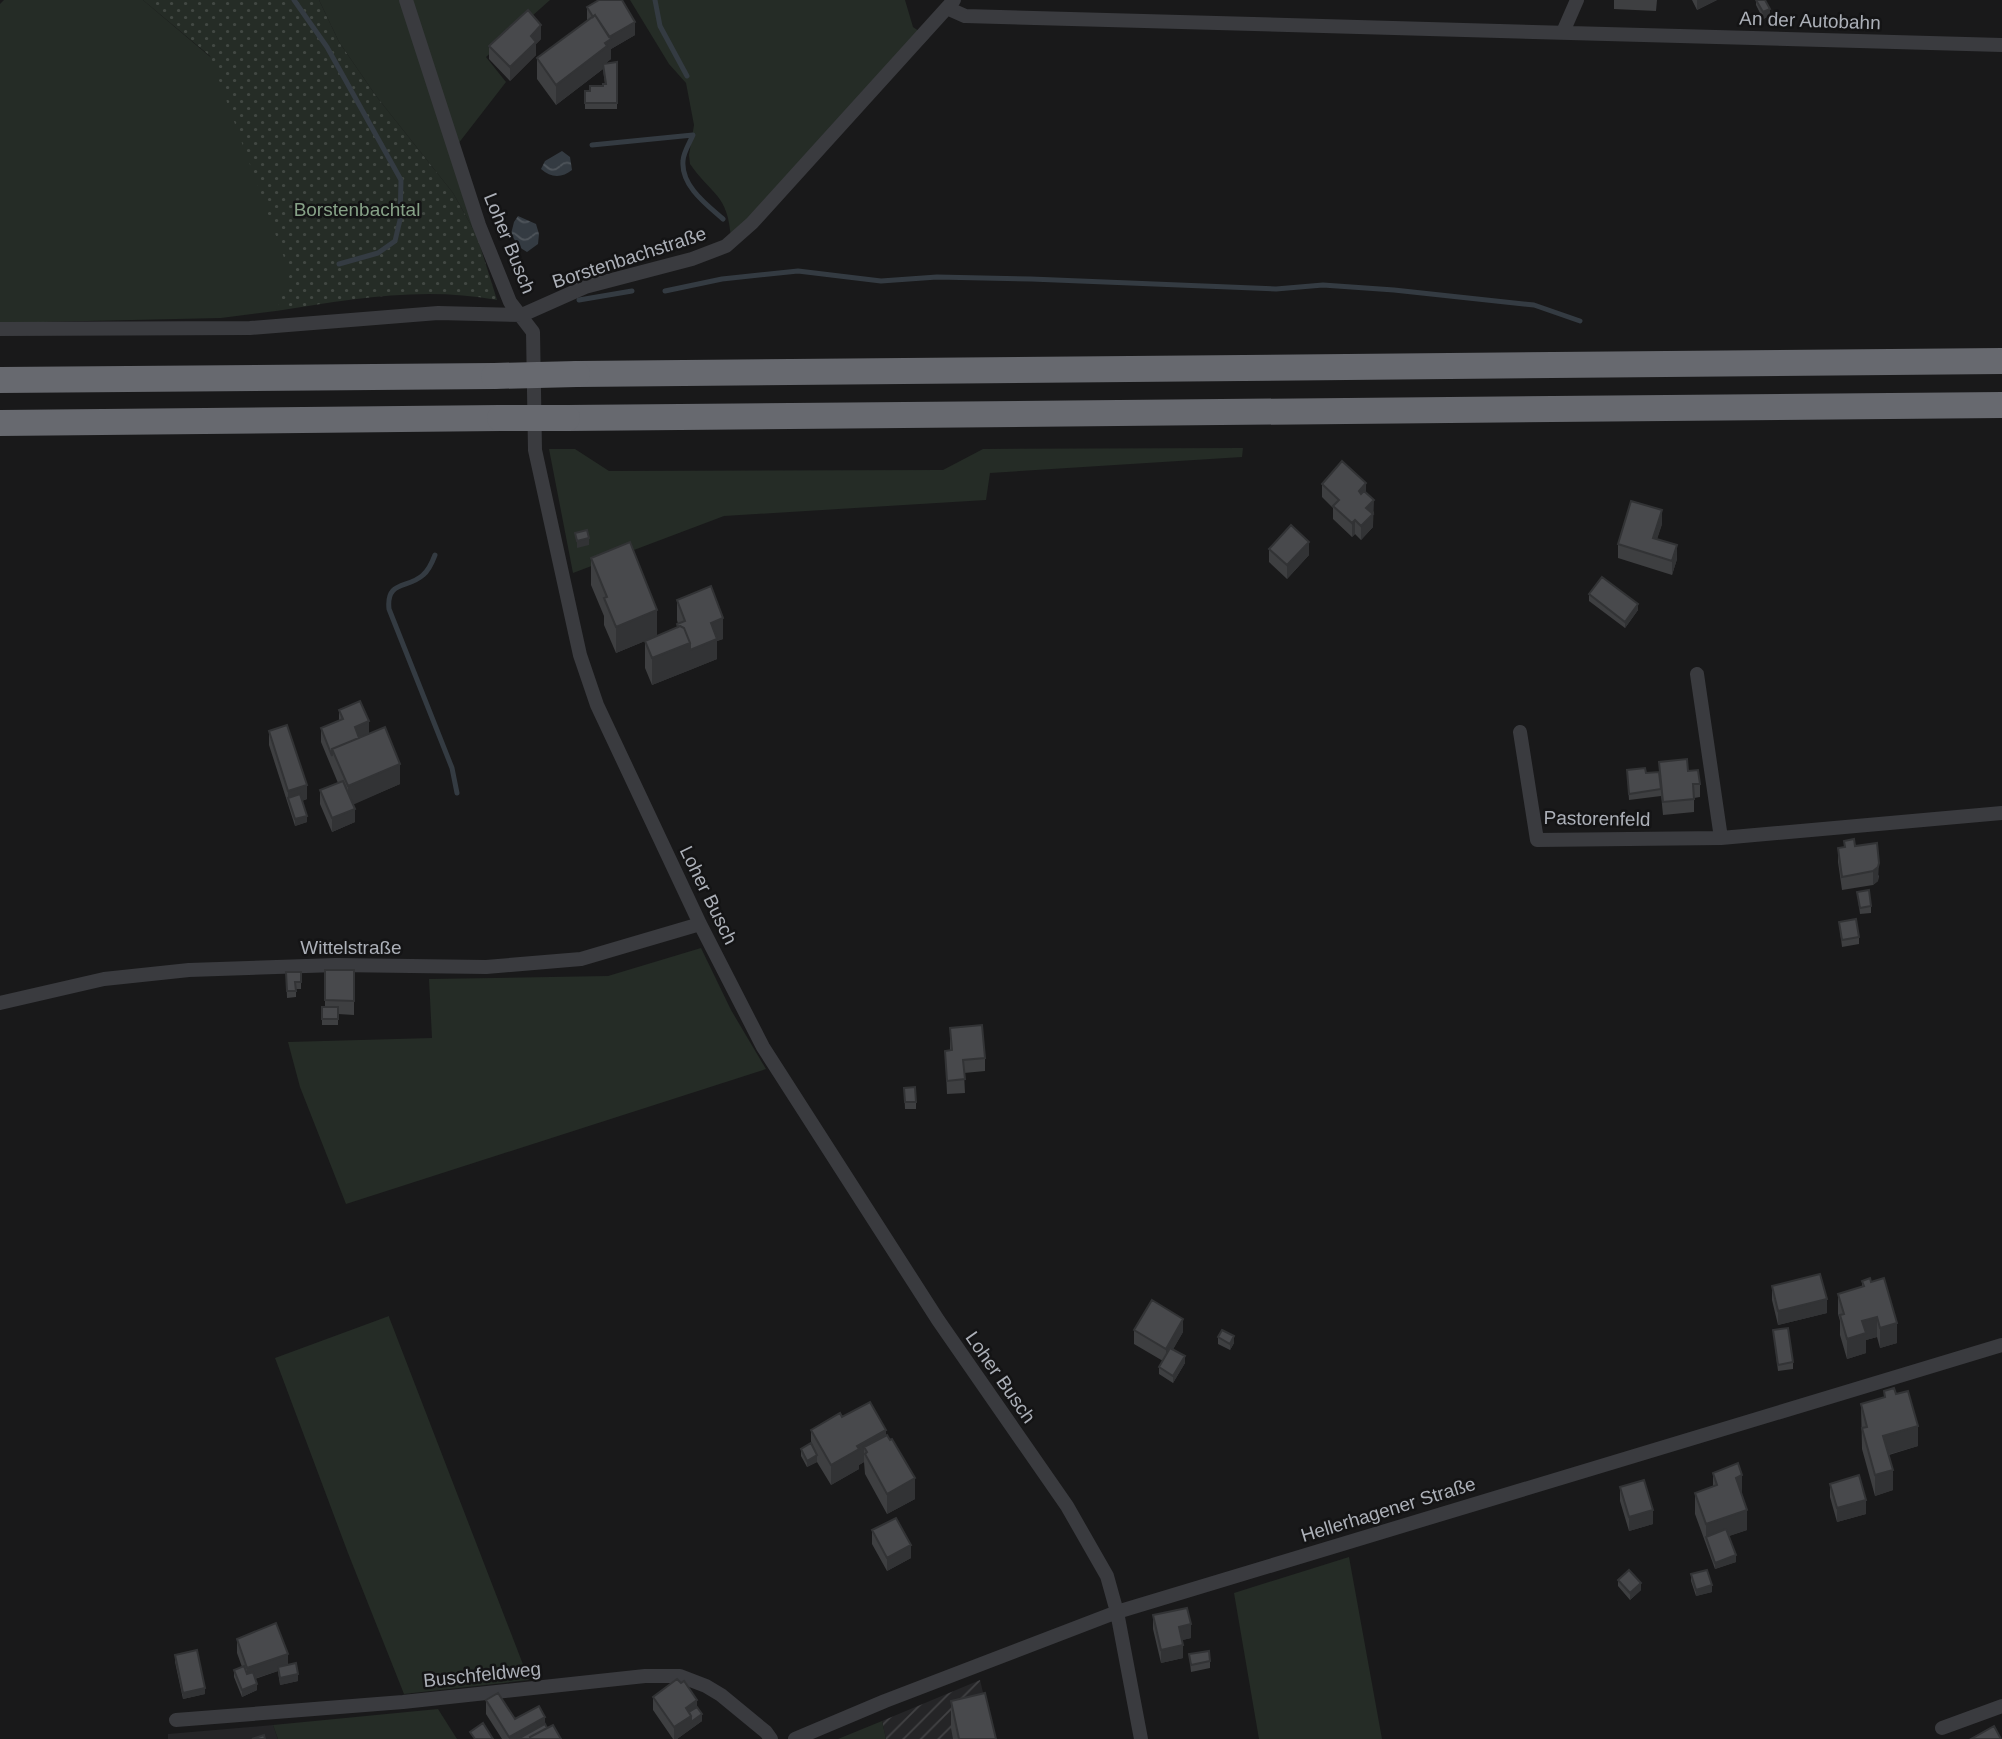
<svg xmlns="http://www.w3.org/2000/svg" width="2002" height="1739" font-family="Arial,sans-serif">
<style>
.built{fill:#252527}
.industrial{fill:url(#industrial-furrows)}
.grass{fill:#252c26}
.park{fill:url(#park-dots)}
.water{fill:url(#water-waves)}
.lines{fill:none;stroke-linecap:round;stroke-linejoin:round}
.stream{stroke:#343b42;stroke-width:5}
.minor{stroke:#3a3b3f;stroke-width:14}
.motorway{stroke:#67696f;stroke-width:26}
.motorway-bridge{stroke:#67696f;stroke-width:26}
.wall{fill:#3e3f41}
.shaded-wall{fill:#323335}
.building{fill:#48494c;stroke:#323335;stroke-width:2}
.labels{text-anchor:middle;stroke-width:5;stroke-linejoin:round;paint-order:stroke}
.street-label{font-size:19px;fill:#acb0b8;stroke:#141415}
.park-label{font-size:19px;fill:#86a187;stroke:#141415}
</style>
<defs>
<pattern id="industrial-furrows" width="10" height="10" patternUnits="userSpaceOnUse" patternTransform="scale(1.75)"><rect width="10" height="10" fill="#252527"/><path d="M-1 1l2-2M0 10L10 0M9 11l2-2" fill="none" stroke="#424244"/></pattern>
<pattern id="park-dots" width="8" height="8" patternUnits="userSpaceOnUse" patternTransform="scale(1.75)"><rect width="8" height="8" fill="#252c26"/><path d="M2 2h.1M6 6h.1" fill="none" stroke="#424843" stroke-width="1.8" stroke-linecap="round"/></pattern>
<pattern id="water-waves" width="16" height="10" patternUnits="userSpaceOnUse" patternTransform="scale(1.75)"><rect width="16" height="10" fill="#343b42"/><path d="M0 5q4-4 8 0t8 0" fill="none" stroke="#4f555b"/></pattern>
</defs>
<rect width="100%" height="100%" fill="#19191a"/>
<path class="built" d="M273,1725L278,1739H168V1734Z"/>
<path class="industrial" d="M980,1680L994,1739H886L882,1721Z"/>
<path class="grass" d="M4,0H143L377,198L276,311L221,318L0,323V4Z
M319,0H550L486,57L506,82L451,153L477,236L453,193L376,96L339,42Z
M630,0H905L913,27L929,38L731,239C728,193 712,196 690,164L689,155L694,125L686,83L669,64Z
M1243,448L1242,457L990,473L986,500L724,516L573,573L549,449H575L609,471L943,470L983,449Z
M701,948L731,1010L766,1069L346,1204L300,1087L288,1042L432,1038L429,979L608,976Z
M389,1316V1317L529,1680L404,1694L348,1553L275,1358Z
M1349,1557L1382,1739H1259L1234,1593Z
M438,1709L457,1739H278L273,1725Z
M882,1721L886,1739H838Z"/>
<path class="park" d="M143,0H319L339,42L376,96L453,193L477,236L497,300C423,286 350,299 276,311L290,274L210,56Z"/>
<path class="water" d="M562,151L570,157L572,170C562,178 551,178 541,169L545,161Z
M518,216L536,224L539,234L538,244L527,252L519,247L511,234L514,222Z"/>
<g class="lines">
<path class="stream" d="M294,0L327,47L401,180L400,220L395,241L378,253L339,264
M655,0L660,26L687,76
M592,145L693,135C690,142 683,153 683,161C681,186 707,205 723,219
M665,291L722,279L798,271L881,281L937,277L1031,279L1276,289L1323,285L1394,290L1534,305L1580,321
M579,300L632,291
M435,555C432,563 429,570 423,575C408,589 386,580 389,609L452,768L457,793"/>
<path class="minor" d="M406,0L479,225L510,302L533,332L535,450L580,655L597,705L700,924L763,1047L938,1320L1067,1506L1107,1576L1117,1612L1141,1739
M947,8L965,16L2002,45
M1563,32L1577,0
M0,329L250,328L438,313L522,315L585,287L692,259L726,246L752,223L954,0
M1697,674L1721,838
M1520,732L1537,840L1721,838L2002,813
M0,1003L104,979L189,970L336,965L486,967L581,959L700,924
M176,1720L403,1702L645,1676H680L706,1686L721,1695L766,1732L771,1739
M1942,1728L2002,1706
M795,1739L885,1701L1117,1612L2002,1345"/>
<path class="motorway" d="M577,374L2002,361
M0,380L494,376
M567,418L2002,405
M0,423L500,418"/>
<path class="motorway-bridge" d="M494,376L577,374
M500,418H567"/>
</g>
<path class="wall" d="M1614,0H1657L1656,11L1614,9Z
M1692,0H1717L1697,10Z
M1756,0H1765L1770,16L1763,19L1756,5Z
M587,7L635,35L611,49V59L607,62V64L617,62V109H585V91H590L603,86L605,84L603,69L556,105L537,79V58L587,21Z
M541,39L536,44V55L510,81L489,59V46Z
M1322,484L1366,493L1374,513L1373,515V527L1361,540L1355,534L1352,537L1333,519V508L1322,497Z
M1662,524L1657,539L1677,559L1672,575L1618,558V544Z
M1269,549L1309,555L1287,579L1269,562Z
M591,558L657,636L677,628V624H678L677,620V600L723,639L717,641V659L652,685L645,668V641L616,653L604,625V616L591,585Z
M1589,594L1638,610L1625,628L1589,601Z
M339,710L369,734L400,784L353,804L355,822L332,832L320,804V790L338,783L321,742V728L339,721Z
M269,731L307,799L302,801L307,822L295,826L269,745Z
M1659,762L1688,771L1700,784V797L1694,798V812L1663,815L1661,794V796L1629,800L1627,770L1646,773L1659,772Z
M1844,841L1855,846L1879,876L1878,881L1873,885L1842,890L1838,862V848L1844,847Z
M1857,892L1871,906V913L1860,914Z
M1839,922L1859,937V944L1842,947Z
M325,970H354V1015L338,1014V1025H322V1007H325Z
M286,972H301V989H296V997L287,998Z
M950,1028L985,1058V1071L964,1073L965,1093L947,1094L945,1051H950Z
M904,1088L916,1102V1109H905Z
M1862,1281L1897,1343L1880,1348L1877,1337L1866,1340V1353L1847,1359L1840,1335V1321L1838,1314V1294L1862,1287Z
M1772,1286L1827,1313L1778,1325L1772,1300Z
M1134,1330L1183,1332L1173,1349L1185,1363L1173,1383L1159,1374V1367L1163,1361L1134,1344Z
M1773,1330L1793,1362V1369L1778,1371Z
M1218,1337L1234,1343L1230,1350L1218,1344Z
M1884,1391L1896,1394L1918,1446L1889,1455L1893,1490L1875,1496L1862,1449L1861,1404L1884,1398Z
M842,1417L886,1435L915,1499L887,1514L865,1474L864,1462L859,1465V1469L831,1485L817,1462L807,1467L801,1456V1449L811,1443V1430Z
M1713,1473L1742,1495L1747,1530L1729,1536L1736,1562L1715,1569L1695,1514V1493L1713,1487Z
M1830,1484L1866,1514L1837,1522L1830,1497Z
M1620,1487L1653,1524L1629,1531L1620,1501Z
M872,1530L911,1558L887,1571L872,1544Z
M1691,1574L1712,1592L1696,1596L1691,1581Z
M1618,1580L1641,1590L1630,1600L1618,1586Z
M1153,1615L1191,1638L1182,1640L1183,1658L1161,1663L1153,1629Z
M237,1639L288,1665L298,1681L280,1685L278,1671L255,1679L257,1690L242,1697L234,1677V1670L242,1667L237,1653Z
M1189,1654L1210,1661V1668L1191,1672Z
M175,1655L205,1694L183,1699L175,1662Z
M653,1697L697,1707L702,1721L677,1739H673L653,1710Z
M486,1700L515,1719L545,1724L547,1728L561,1739H502L486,1714Z
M951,1701L996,1739H953L951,1728Z"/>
<path class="shaded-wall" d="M1697,0H1717L1697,10Z
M1770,9V16L1763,19V12Z
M635,22V35L611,49V59L607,62V66L603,64V69L556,105V85L605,39Z
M541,25V39L536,44V55L510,81V67L531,36Z
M1366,483V497L1359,491Z
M1374,500L1373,527L1361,540V526L1366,508Z
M1662,510V524L1653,551V538Z
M1355,520V534L1352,537V523Z
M589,538V545L577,548V541Z
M1309,542V555L1287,579V565Z
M1677,545V559L1672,575V561Z
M1638,604V610L1625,628V622Z
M657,610V636L616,653V627Z
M723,618V639L717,641V659L690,670V650L711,623Z
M690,643V670L652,685V658Z
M369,721V734L355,740V727Z
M400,764V784L348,807V786Z
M307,785V799L290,804L288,798V791Z
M355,809V822L332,832V818Z
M307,816V822L295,826V819Z
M1879,863L1878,881L1873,885V871Z
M1827,1299V1313L1778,1325V1311Z
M1877,1317V1337L1866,1340V1353L1847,1359V1339L1862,1321Z
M1183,1319V1332L1166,1362V1349Z
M1897,1323V1343L1880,1348V1328Z
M1234,1336V1343L1230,1350V1344Z
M1185,1356V1363L1173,1383V1376Z
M1918,1426V1446L1883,1456V1436Z
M886,1430V1450L867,1452L864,1447V1462L859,1465V1469L831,1485V1465L857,1446Z
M817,1455V1462L807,1467V1461Z
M1893,1470V1490L1875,1496V1475Z
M1742,1475V1495L1736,1478Z
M915,1478V1499L887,1514V1494Z
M1866,1500V1514L1837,1522V1508Z
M1653,1510V1524L1629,1531V1517Z
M1747,1510V1530L1708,1543L1706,1537V1524Z
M911,1545V1558L887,1571V1558Z
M1736,1555V1562L1715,1569V1563Z
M1641,1583V1590L1630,1600V1593Z
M1712,1585V1592L1696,1596V1590Z
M1191,1624V1638L1179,1641V1627Z
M1183,1645V1658L1161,1663V1650Z
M288,1654V1668L278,1667V1671L247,1681V1668Z
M298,1674V1681L280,1685V1678Z
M257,1684V1690L242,1697V1690Z
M205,1688V1694L183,1699V1693Z
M697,1700V1714H702V1721L677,1739H674V1727L686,1708Z
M545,1717V1731L530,1739H509V1737Z"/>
<path class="building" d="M599,0H622L635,22L609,37L595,15L593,17L587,7Z
M1756,0H1765L1770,9L1763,12Z
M528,10L541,25L531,36L536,42L510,67L489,46Z
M595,15L611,39L605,43L607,46L556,85L537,58Z
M617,62V103H585V91H590V86H603V84H606L603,64Z
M1342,461L1366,483L1359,491L1361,494L1364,491L1374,500L1366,508L1373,514L1361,526L1355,520L1352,523L1333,506L1339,500L1322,484Z
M1631,501L1662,510L1653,538L1677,545L1672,561L1618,544Z
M1291,525L1309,542L1287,565L1269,549Z
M587,530L589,538L577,541L575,533Z
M630,542L657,610L616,627L604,598L607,597L591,558Z
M1602,577L1638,604L1625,622L1589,594Z
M711,586L723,618L711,623L717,639L690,650V643L684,628L680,626L678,627L677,624L685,621L677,600Z
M680,626L684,628L690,643L652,658L645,641Z
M360,701L369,721L355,727L359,738L332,749V756L321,728L343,719L339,710Z
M287,725L307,785L288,791L269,731Z
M385,727L400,764L348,786L332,749Z
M1687,759L1688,771L1698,770L1700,784H1693L1694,799L1663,802L1659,762Z
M1645,768L1646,773L1659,772L1661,789L1629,794L1627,770Z
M343,781L355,809L332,818L320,790Z
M300,794L307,816L295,819L288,798Z
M1854,839L1855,846L1877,843L1879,863L1878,867L1873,871L1842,877L1838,848L1845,847L1844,841Z
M1869,890L1871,906L1860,908L1857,892Z
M1856,919L1859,937L1842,940L1839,922Z
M325,970H354V1001L325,1000Z
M286,972H301V982H295L296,991H287Z
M322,1007H338V1019H322Z
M982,1025L985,1058L963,1060L965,1079L947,1081L945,1051L952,1050L950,1028Z
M915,1087L916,1102H905L904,1088Z
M1820,1274L1827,1299L1778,1311L1772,1286Z
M1870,1278L1871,1282L1884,1278L1897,1323L1880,1328L1877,1317L1862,1321L1866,1333L1847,1339L1840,1315L1844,1314L1838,1294L1864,1286L1862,1281Z
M1152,1300L1183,1319L1166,1349L1134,1330Z
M1788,1328L1793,1362L1778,1365L1773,1330Z
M1222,1330L1234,1336L1230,1344L1218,1337Z
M1170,1348L1185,1356L1173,1376L1159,1367Z
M1894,1388L1896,1394L1908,1391L1918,1426L1883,1436L1893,1470L1875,1475L1862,1428L1867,1427L1861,1404L1885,1397L1884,1391Z
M870,1402L886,1430L857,1446L859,1449L831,1465L811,1430L840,1413L842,1417Z
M887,1435L890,1440L892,1439L915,1478L887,1494L865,1454L867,1452L864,1447Z
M811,1443L817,1455L807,1461L801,1449Z
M1738,1463L1742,1475L1736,1478L1747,1510L1706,1524L1695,1493L1717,1485L1713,1473Z
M1859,1475L1866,1500L1837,1508L1830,1484Z
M1644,1480L1653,1510L1629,1517L1620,1487Z
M896,1518L911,1545L887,1558L872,1530Z
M1726,1529L1736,1555L1715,1563L1706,1537Z
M1629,1570L1641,1583L1630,1593L1618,1580Z
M1707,1570L1712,1585L1696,1590L1691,1574Z
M1187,1608L1191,1624L1179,1627L1183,1645L1161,1650L1153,1615Z
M276,1623L288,1654L247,1668L237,1639Z
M197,1650L205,1688L183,1693L175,1655Z
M1209,1651L1210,1661L1191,1665L1189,1654Z
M296,1663L298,1674L280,1678L278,1667Z
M244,1666L247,1674L253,1672L257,1684L242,1690L234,1670Z
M677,1679L681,1683L684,1681L697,1700L686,1708L691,1716L674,1727L653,1697Z
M498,1693L515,1719L539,1706L545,1717L509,1737L486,1700Z
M985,1693L996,1739H959L951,1701Z
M697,1707L702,1714L691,1722V1716L689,1712Z
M483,1723L493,1739H475L470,1732Z
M545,1724L547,1728L530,1737V1739H518Z
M553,1725L561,1739H531L530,1737Z
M1994,1726L2001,1739H1971Z
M264,1735L265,1739H252Z"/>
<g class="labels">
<g class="street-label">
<text transform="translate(1810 20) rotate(2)" y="7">An der Autobahn</text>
<text transform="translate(510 243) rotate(68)" y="7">Loher Busch</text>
<text transform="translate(629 257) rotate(-18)" y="7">Borstenbachstraße</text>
<text transform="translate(1597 818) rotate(1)" y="7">Pastorenfeld</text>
<text transform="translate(709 895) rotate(64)" y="7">Loher Busch</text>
<text x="351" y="954">Wittelstraße</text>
<text transform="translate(1001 1377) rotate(55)" y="7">Loher Busch</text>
<text transform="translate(1388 1509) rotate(-17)" y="7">Hellerhagener Straße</text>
<text transform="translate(482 1674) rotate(-6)" y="7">Buschfeldweg</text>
</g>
<g class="park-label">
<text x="357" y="216">Borstenbachtal</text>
</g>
</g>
</svg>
